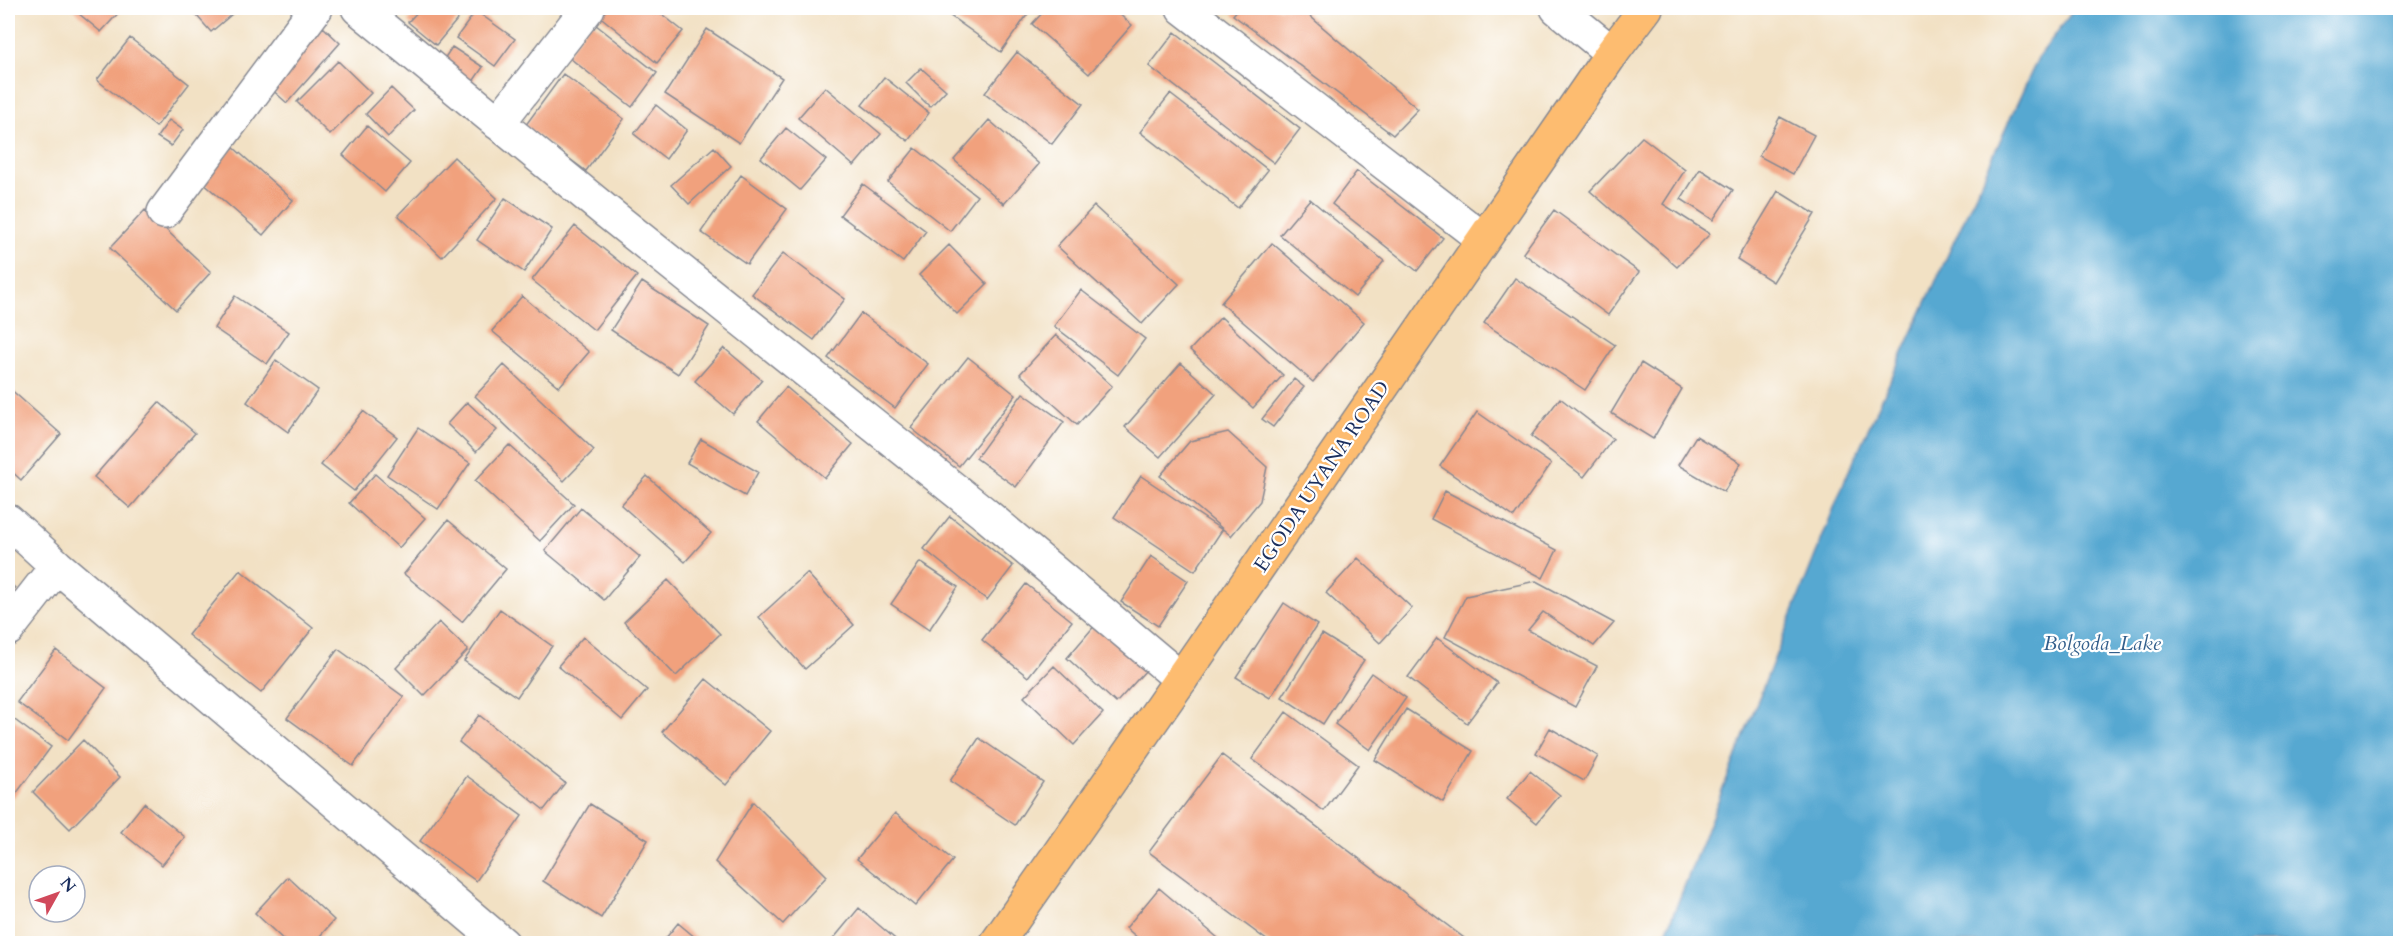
<svg xmlns="http://www.w3.org/2000/svg" width="2408" height="951" font-family="Cardo,serif">
<style>
.water{fill:#56a8d1;stroke:#386c98;stroke-width:1.5}
.building{fill:#f1a17d}
.lines{fill:none;stroke-linecap:round;stroke-linejoin:round}
.minor-casing{stroke:#868891;stroke-width:36}
.major-casing{stroke:#868891;stroke-width:36}
.minor{stroke:#fff;stroke-width:33}
.major{stroke:#fdbc70;stroke-width:33}
.labels{text-anchor:middle;stroke-width:4.5;stroke-linejoin:round;paint-order:stroke}
.street-label{font-size:20px;fill:#1b2f5e;stroke:#fff}
.water-label{font-size:21px;font-style:italic;fill:#335f8c;stroke:#fff}
</style>
<rect width="100%" height="100%" fill="#fff"/>
<filter id="ink" filterUnits="userSpaceOnUse"><feTurbulence type="fractalNoise" baseFrequency=".0167" numOctaves="2"/><feDisplacementMap in="SourceGraphic" scale="12" xChannelSelector="R" yChannelSelector="G"/><feConvolveMatrix kernelMatrix="1 2 1 2 8 2 1 2 1" color-interpolation-filters="sRGB"/></filter>
<filter id="wash" filterUnits="userSpaceOnUse"><feTurbulence type="fractalNoise" baseFrequency=".008" numOctaves="4" result="noise"/><feDisplacementMap in="SourceGraphic" scale="24" xChannelSelector="R" yChannelSelector="G"/><feGaussianBlur stdDeviation="1.35" result="paint"/><feColorMatrix in="noise" values="0 0 0 0 0 0 0 0 0 0 0 0 0 0 0 0 0 1.4 0 .05"/><feComposite in="paint" operator="in"/></filter>
<g filter="url(#wash)">
<rect width="100%" height="100%" fill="#f2e1c4"/>
<path class="water" d="M2075,8H2400V943H1662L1847,475L2038,58Z"/>
<g id="blocks">
<path class="building" d="M72,8H123L101,32Z
M190,8H239L211,32Z
M421,8H467L436,45L408,22Z
M602,8H654L683,31L657,63L597,14Z
M954,8H1032L1001,52L949,15Z
M1047,8H1112L1132,25L1089,74L1032,24Z
M1239,8H1306L1304,11L1418,109L1393,135L1233,15Z
M476,11L515,39L495,66L456,38Z
M591,21L657,73L632,107L566,55Z
M323,27L340,43L287,103L269,87Z
M707,29L782,78L739,143L665,94Z
M1175,32L1300,129L1274,163L1149,66Z
M130,38L189,84L156,127L97,80Z
M452,47L483,67L470,86L440,65Z
M1017,52L1083,104L1052,144L985,93Z
M338,61L371,93L330,135L297,102Z
M921,68L946,90L930,107L906,83Z
M563,74L624,119L586,171L525,126Z
M884,77L929,113L908,141L862,105Z
M825,87L881,134L854,166L798,118Z
M391,88L414,110L388,137L366,114Z
M1170,94L1268,170L1238,208L1140,132Z
M656,105L687,130L666,159L634,134Z
M1780,117L1814,135L1793,174L1759,156Z
M169,120L183,130L171,146L157,137Z
M989,120L1039,164L1004,204L954,160Z
M367,126L410,163L385,192L343,155Z
M786,128L826,160L800,190L761,158Z
M1642,137L1685,170L1663,204L1710,234L1677,267L1590,191Z
M233,147L293,200L263,235L202,182Z
M714,147L731,166L689,204L671,185Z
M915,148L977,196L950,231L888,182Z
M454,157L497,198L442,257L398,215Z
M1700,169L1733,190L1713,220L1681,199Z
M1357,171L1443,238L1417,271L1332,204Z
M741,175L787,209L747,264L701,232Z
M863,184L926,231L903,262L840,215Z
M1778,191L1815,214L1773,282L1737,259Z
M505,198L552,229L524,272L477,240Z
M1310,199L1384,261L1355,297L1280,235Z
M1094,206L1179,284L1142,324L1057,246Z
M145,210L211,272L176,310L110,248Z
M1554,210L1639,272L1608,315L1523,253Z
M575,226L637,276L594,330L532,280Z
M1272,243L1364,322L1313,382L1221,303Z
M949,245L987,284L957,314L919,275Z
M783,253L845,299L814,340L752,294Z
M1515,278L1615,345L1585,390L1484,323Z
M642,282L709,326L678,374L611,330Z
M1081,290L1145,339L1118,375L1054,326Z
M235,296L289,332L267,364L214,328Z
M522,296L589,352L559,387L492,331Z
M861,313L928,364L895,408L828,358Z
M1221,317L1283,375L1253,408L1190,350Z
M1056,335L1112,386L1077,425L1020,374Z
M724,348L762,380L733,414L695,381Z
M968,357L1016,395L959,466L911,428Z
M276,360L318,390L288,432L247,402Z
M1181,363L1216,394L1160,457L1125,427Z
M1641,363L1682,389L1653,439L1611,413Z
M504,365L594,450L564,481L475,396Z
M1294,379L1304,387L1273,427L1262,419Z
M8,387L61,434L21,480L8,468Z
M786,387L853,444L825,478L758,421Z
M1023,393L1064,422L1016,487L976,458Z
M1560,398L1613,439L1584,477L1531,436Z
M159,402L195,433L130,508L94,477Z
M467,402L497,430L476,452L447,424Z
M363,411L397,437L354,491L321,465Z
M1477,412L1551,464L1514,517L1440,466Z
M418,428L470,463L438,509L387,475Z
M1228,432L1267,467L1260,501L1231,536L1160,476L1190,441Z
M1696,436L1741,463L1724,492L1678,465Z
M701,439L758,472L745,496L687,463Z
M509,445L574,504L540,541L475,481Z
M375,474L425,518L399,548L349,503Z
M647,476L711,533L685,562L621,505Z
M1141,476L1222,530L1195,571L1114,517Z
M1445,491L1557,550L1543,578L1431,519Z
M581,508L640,557L604,600L545,551Z
M950,516L1013,566L987,600L924,549Z
M448,520L506,569L462,622L404,574Z
M1151,556L1188,581L1158,626L1121,602Z
M1358,558L1412,608L1380,643L1326,593Z
M920,562L958,587L929,630L891,604Z
M240,570L313,628L261,693L188,635Z
M807,573L854,625L805,669L759,617Z
M668,580L720,634L676,676L624,622Z
M8,581L15,588L8,597Z
M1536,581L1614,623L1594,646L1543,612L1528,630L1597,666L1575,707L1445,637L1466,596Z
M1026,584L1072,621L1028,677L982,640Z
M1284,603L1317,625L1270,698L1236,677Z
M500,609L552,646L517,697L464,661Z
M439,622L468,650L424,696L396,668Z
M1096,624L1147,669L1116,703L1067,658Z
M1322,634L1364,660L1323,724L1282,697Z
M583,637L647,690L622,720L558,666Z
M1437,638L1497,683L1467,723L1408,677Z
M338,649L404,697L353,766L287,718Z
M56,650L106,688L68,740L17,702Z
M1054,666L1103,713L1074,745L1024,697Z
M1371,673L1406,698L1370,750L1335,724Z
M706,679L770,731L726,785L662,732Z
M1406,709L1473,751L1443,802L1375,760Z
M1286,712L1358,765L1324,811L1252,759Z
M8,715L51,747L13,798L8,794Z
M479,715L565,783L544,810L459,742Z
M1550,728L1598,756L1584,781L1536,753Z
M979,738L1043,782L1015,825L950,781Z
M83,740L120,777L70,829L33,792Z
M1222,755L1472,944H1272L1149,852Z
M1530,771L1560,795L1537,823L1507,799Z
M467,776L522,816L476,881L420,841Z
M753,802L827,876L783,924L715,862Z
M144,803L185,837L162,865L121,832Z
M590,804L648,840L601,918L543,881Z
M895,813L953,860L915,906L857,859Z
M288,877L334,920L313,944H288L255,913Z
M1159,888L1225,944H1145L1126,928Z
M859,908L901,944H829Z
M678,923L703,944H661Z"/>
</g>
</g>
<g filter="url(#ink)">
<use href="#blocks" fill-opacity="0" stroke="#868891" stroke-width="1.5"/>
<g class="lines">
<g class="minor-casing">
<path id="minor" d="M358,8L607,212L985,514L1181,679
M1183,8L1483,239
M1557,8L1612,53
M498,123L588,8
M164,212L316,8
M8,521L57,566L503,944
M8,629L57,566"/>
</g>
<g class="major-casing">
<path id="major" d="M996,944L1181,679L1612,53L1646,8"/>
</g>
<use href="#minor" class="minor"/>
<use href="#major" class="major"/>
</g>
</g>
<g class="labels">
<g class="street-label">
<text transform="translate(1321 476) rotate(-56)" y="7">EGODA UYANA ROAD</text>
</g>
<g class="water-label">
<text x="2102" y="650">Bolgoda_Lake</text>
</g>
</g>
<rect width="2408" height="951" fill="none" stroke="#fff" stroke-width="30"/>
<g transform="translate(57 894) rotate(50)"><circle r="28" fill="#ffffff" stroke="#a4acbf" stroke-width="1.5"/>
<path d="M0-4.5L10 22L0 15L-10 22Z" fill="#d1495b"/>
<text y="-9" font-size="16" font-weight="bold" text-anchor="middle" fill="#1b2f5e">N</text>
</g>
</svg>
